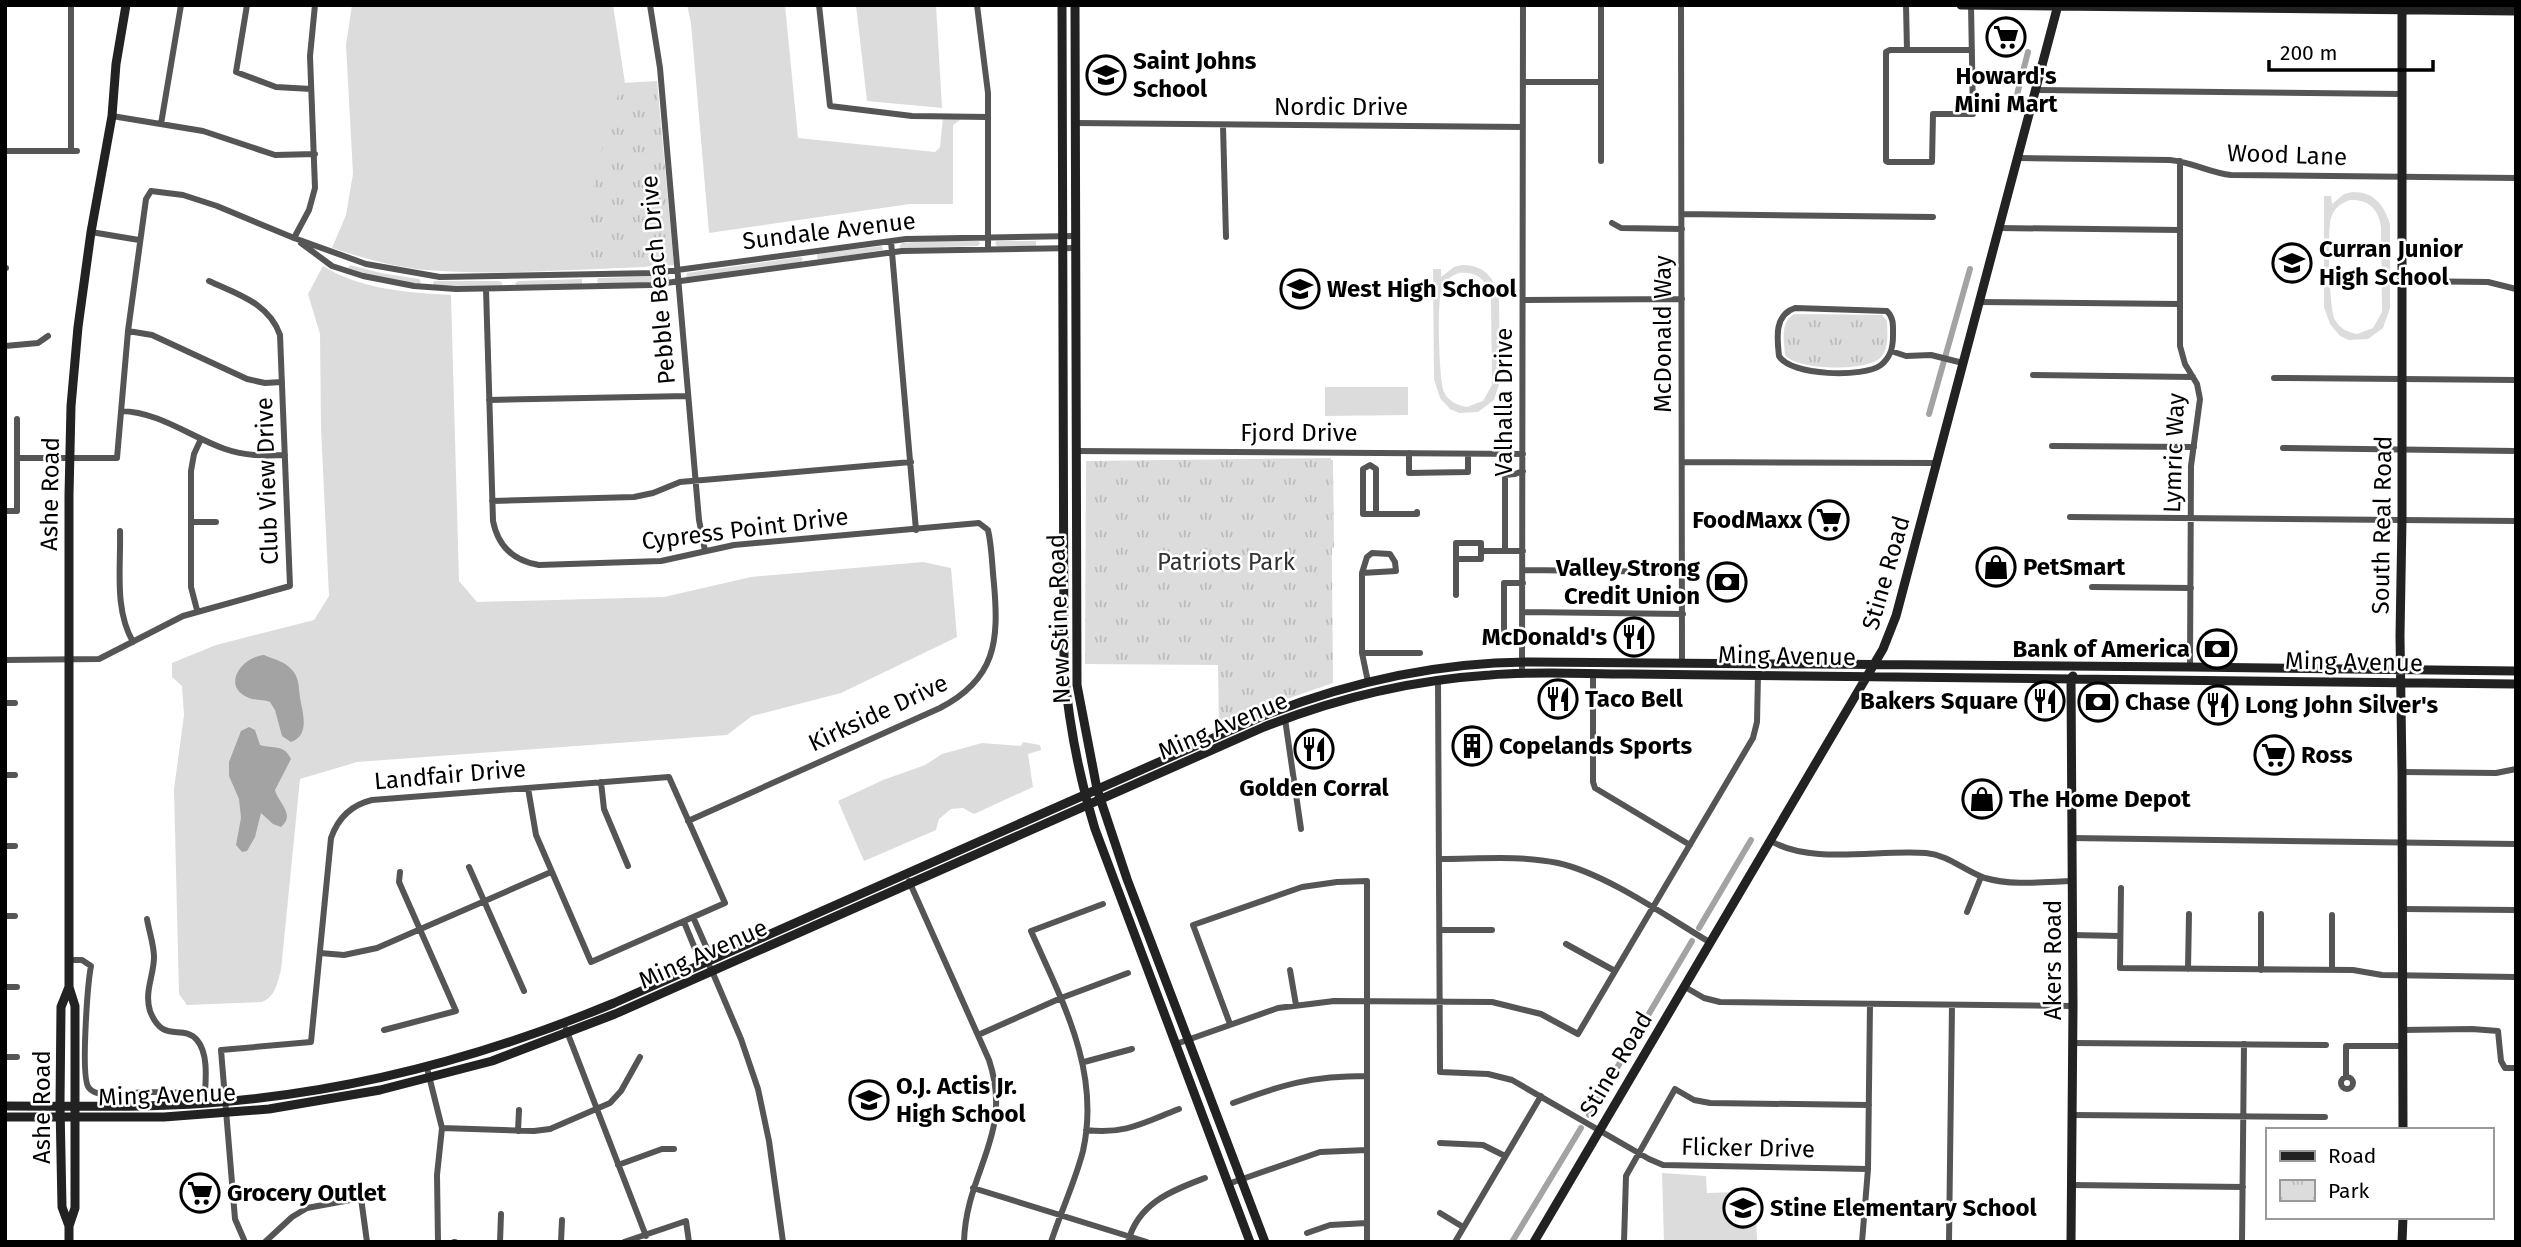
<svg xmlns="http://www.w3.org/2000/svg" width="2521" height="1247" font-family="'Fira Sans',sans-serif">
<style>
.green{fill:#dcdcdc;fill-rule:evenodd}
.forest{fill:url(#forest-crowns)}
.park{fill:url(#park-tufts)}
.water{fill:#a3a3a3}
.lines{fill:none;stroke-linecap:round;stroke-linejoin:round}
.canal{stroke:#a3a3a3;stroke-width:6}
.street{stroke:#555;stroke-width:6}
.secondary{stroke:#222;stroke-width:9}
.labels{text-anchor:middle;stroke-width:5;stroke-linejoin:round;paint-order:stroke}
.poi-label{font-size:24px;font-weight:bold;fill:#000;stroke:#fff;text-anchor:start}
.street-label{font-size:24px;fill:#000;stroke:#fff}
.park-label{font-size:24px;fill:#333;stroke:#fff}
</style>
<defs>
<pattern id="forest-crowns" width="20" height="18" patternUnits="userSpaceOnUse" patternTransform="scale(1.75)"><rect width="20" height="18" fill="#dcdcdc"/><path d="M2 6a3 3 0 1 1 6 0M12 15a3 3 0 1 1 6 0" fill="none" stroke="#bbb"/></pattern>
<pattern id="park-tufts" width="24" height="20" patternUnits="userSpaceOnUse" patternTransform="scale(1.75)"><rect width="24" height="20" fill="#dcdcdc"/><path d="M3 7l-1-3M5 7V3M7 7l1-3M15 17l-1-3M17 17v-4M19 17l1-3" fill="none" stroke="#bbb"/></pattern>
</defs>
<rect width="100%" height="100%" fill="#fff"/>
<!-- green -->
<path class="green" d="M352,5H613L625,83L653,82L647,267C575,269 497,276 426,270C394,267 363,258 332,248L346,215L353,174L346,45Z
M687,5H785L798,138L935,152L940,147L943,117H964L953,125V204H910L709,233L691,23Z
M856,5H936L942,108L867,101Z
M2353,192C2374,192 2384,205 2390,224V308L2383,328L2368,339L2349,340L2340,336L2330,324L2324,307V196H2331L2332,204L2344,194ZM2350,200C2368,199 2379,209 2381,227L2382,312L2373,328L2357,334C2348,332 2340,329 2335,320C2329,310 2327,230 2331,218C2334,208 2341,203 2350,200Z
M926,241H978L980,243L978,246L901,248L899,246L902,243Z
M997,241H1036V246H997L995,243Z
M882,246L883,250L819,260L817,258V254Z
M801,257L803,259L801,262L686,278L687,273Z
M350,265L381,273L419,279L421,282L419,284L378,278L348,269Z
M1462,265C1484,265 1494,277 1499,297L1500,381L1494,400L1478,412L1459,413L1450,409L1440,398L1434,379L1433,269H1441V277L1454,267ZM1459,273C1478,271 1489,282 1491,300L1492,385L1483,401L1467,407C1457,405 1449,402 1444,392C1439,382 1437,305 1441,292C1443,282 1450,276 1459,273Z
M323,266C359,289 409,293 451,295L459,581L477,602L664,597L751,577L923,562L951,568L957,637L841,693L752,716L727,735L357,762L300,779L281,970C277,983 276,996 262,1002L187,1005L179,994L174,789L184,715L182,686L172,677V663L216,645L314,620L329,596L321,428L320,334L308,294Z
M667,276L670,278L668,281L599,284L597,281L598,278Z
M582,279V284L517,286L515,283L518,281Z
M434,281H500L502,283V285L434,286L433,283Z
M1325,387H1408V415L1325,416Z
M1023,742L1040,745L1041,750L1028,754L1033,787L974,814L963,808L951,809L939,819L936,830L864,861L838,801L883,780L925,765L942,754L982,743L1021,746Z
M1662,1173L1706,1176L1707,1193L1740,1192V1209L1756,1210L1757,1242H1664Z"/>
<!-- forest -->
<path class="forest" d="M1329,460H1333L1334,548H1330Z"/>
<!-- park -->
<path class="park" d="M657,81L674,265L593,269L589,249H585L582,211L588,210L611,109L625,83Z
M1794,314L1882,315L1887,321C1887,333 1890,348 1880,358C1866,372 1796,370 1785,355C1784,340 1780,322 1794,314Z
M1331,458L1333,683L1284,700L1219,727L1218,665L1085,664L1086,461Z"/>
<!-- water -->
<path class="water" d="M264,655C275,660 285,661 293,671C299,678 299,689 300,698C303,714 310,735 291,742L282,736L275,710L270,702C263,699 254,701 247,697C222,686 241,657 264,655Z
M249,727L255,730L260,745C274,749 284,744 291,759L275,790C278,803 296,814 281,827L273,824L261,813L255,837L247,851L242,852L236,845L241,818L239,799L229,776V762L241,731Z"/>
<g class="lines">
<!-- canal -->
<path class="canal" d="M2013,110L2028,52
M1929,414L1970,269
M1699,928L1751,840
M1589,1115L1692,941
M1512,1242L1581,1128"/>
<!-- street -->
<path class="street" d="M71,5V151
M247,5L236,72L276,87L311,89
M650,5L660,68L699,520L705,551
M819,5L830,106L912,116L988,117
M977,5L988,93V249
M1681,5L1682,663
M1906,5L1907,50
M1971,5L1973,114H1933L1932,162H1888L1886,161V52L1890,50H1972
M1523,82H1601
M2036,90L2402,94
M112,116L203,131L275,155L315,154
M1075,123L1523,127
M161,124L181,5
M1223,126L1226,237
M5,151H77
M2018,158L2170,160C2192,162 2210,173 2231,175L2516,178
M1601,161V5
M2180,161V346L2185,364L2197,384L2200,399L2191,466L2190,667
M1682,214L1933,217
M1612,223L1621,228L1682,229
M1999,228L2180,230
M91,232L139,240
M294,238L309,210L315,188L310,56L315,5
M891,241L916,530
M301,243L332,266L363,276L414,286L456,289L651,285L902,251L1075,248
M5,268H6
M2402,281L2488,282L2516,289
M486,289L493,521C498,546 514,561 539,565L661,561L734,545L979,523L988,530C992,547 992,566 994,584C999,641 996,679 940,708L688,821
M1523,300L1682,299
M1979,302L2180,304
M1795,308L1887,311C1894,318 1893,326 1893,336C1893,347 1891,357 1881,365C1864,378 1790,376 1779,356C1777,338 1774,315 1795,308Z
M128,331L152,335L247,379L265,383L282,382
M5,346L38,343L48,336
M1891,351L1906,356L1931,355L1963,363
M2033,375L2193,377
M2274,378L2516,380
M489,400L688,396
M121,411C159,412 189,436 225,449C245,456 264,456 285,455
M2052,446L2194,447
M2283,448L2516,451
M1075,451L1523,454
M1409,453V473L1468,472V454
M17,458H117L128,331L146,199L151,191L183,195L217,206L294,238L366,264L440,277L655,273L906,239L1075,236
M1682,462L1937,463
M492,501L634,497L653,493L680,482L911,462
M5,511H17V419
M1376,514V469L1370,465L1363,469V514H1417V512
M2070,517L2516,521
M191,522H216
M120,531C121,568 114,609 133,642
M1481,551H1523
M1505,551V475L1515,474L1523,471
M1372,553L1390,554L1395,562L1396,571L1362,573L1367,557Z
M1456,559H1481V543H1456V595
M1523,570L1683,572
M1362,573V653L1368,682
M2092,587L2191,588
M197,610L191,587V471L194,454L201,439
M1524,612L1683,614
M1504,642V583H1523
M1362,653H1420
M5,660L99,659L183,616L290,586L280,335C269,303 237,294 209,281
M1522,674L1523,5
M1593,674V782L1595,788L1690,845
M1438,680L1440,1072L1488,1074L1512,1080L1649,1159L1663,1165L1868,1169
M5,703H15
M1285,719L1301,829
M2402,772L2496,773L2516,769
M5,775H15
M601,782L604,809L628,866
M2071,838L2516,844
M1771,841C1811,865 1880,849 1926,853C1949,855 1964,871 1985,878C2012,886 2044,882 2072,881
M5,846H15
M1440,859C1479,859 1520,855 1558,863C1607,874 1667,917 1711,943
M469,867L524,991
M909,881L989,1060C1014,1135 966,1170 964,1242
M2121,888L2120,968L2353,970L2382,975L2516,977
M2402,909L2516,910
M1967,912L1981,877
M5,916H15
M693,917L708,951L707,961
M684,922L698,956L707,961L712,971L741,1039L758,1089L769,1141L783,1242
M1440,930H1492
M2072,935L2120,936
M1566,944L1615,971
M320,953L344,955L377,948L551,872
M69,960H82L91,966C88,982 80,1078 89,1088C93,1093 103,1095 109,1095C123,1095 137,1091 152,1092C170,1092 187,1093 205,1093C206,1077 208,1053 197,1040C182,1023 163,1045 150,1011C144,992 154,975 154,957C154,945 149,931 147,919
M2188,969L2189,914
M1290,970L1296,1005
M2261,970V914
M2332,970V915
M5,987H17
M1685,987L1704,998L1720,1002L2073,1006
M1230,1024L1193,925L1302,887L1337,882L1367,881V1242
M566,1029L646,1236
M384,1030L456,1011L399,882L400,872
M2402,1030L2472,1029L2498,1031L2501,1061L2505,1068H2516
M978,1035L1061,998L1128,973
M2073,1043L2326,1045
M1176,1044L1278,1008L1334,1001L1492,1002L1541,1014L1578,1034L1753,738L1757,722L1758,675
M5,1057H17
M1084,1062L1132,1049
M427,1068L442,1128L437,1175L438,1242
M2341 1083a6 6 0 1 1 12 0a6 6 0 1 1-12 0Z
M2346,1077V1046H2402
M1233,1103C1284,1084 1312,1076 1367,1076
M2072,1115L2325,1117
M442,1128L534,1131L550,1129L610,1103L621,1091L640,1057
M1086,1130C1125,1135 1145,1122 1179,1109
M518,1131L519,1110
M1440,1143L1483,1145L1505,1156
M618,1165L662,1149H674
M1228,1184L1320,1152L1367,1150
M2071,1185L2243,1187
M973,1188L1147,1242
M1440,1213L1463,1227
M1307,1233L1330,1225L1367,1223
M245,1242L235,1219L221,1050L311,1042L331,838C338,818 351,805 372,800L669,777L725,903L591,962L536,835L528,788
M265,1242L292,1217L307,1208L361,1198L367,1242
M454,1242H455
M500,1242L501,1214
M561,1242L562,1220
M624,1242L686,1221L689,1242
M1051,1242C1061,1211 1075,1182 1083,1151C1101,1071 1062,1001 1031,931L1103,904
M1128,1242C1138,1203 1171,1191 1205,1178
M1455,1242L1541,1096
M1624,1242L1626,1176L1675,1089L1694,1100L1710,1103L1869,1105
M1862,1242L1868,1169L1870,1004
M1949,1242L1952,1005
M2242,1242L2244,1044"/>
<!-- secondary -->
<path class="secondary" d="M1062,5L1064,669C1069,724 1079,777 1095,829L1250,1242
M1075,5L1077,685L1097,789L1127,879L1265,1242
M1961,5L2516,11
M2402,5V520L2400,636L2402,772L2403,1130
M69,987L61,1007L60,1105L62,1207L69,1226L75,1208V1006L69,987V495L71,406L78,327L91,232L112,116L116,64L126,5
M5,1106C73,1106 140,1108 208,1103C349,1093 484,1057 614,1003L1263,716C1349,682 1439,662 1531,662L2190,667L2516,671
M5,1117H164L269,1109L380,1090L492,1061L615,1014L1264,727C1337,698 1412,680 1490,675C1536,671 1583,674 1630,674L2516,684
M69,1242V1226
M1534,1242L1883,649L1896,616L2058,5
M2071,1242L2073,1006L2071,678L2073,676
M2402,1242L2403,1217"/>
</g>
<!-- icons -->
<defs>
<g id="supermarket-ring" transform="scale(2.0125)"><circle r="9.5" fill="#fff" stroke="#000" stroke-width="1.5"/><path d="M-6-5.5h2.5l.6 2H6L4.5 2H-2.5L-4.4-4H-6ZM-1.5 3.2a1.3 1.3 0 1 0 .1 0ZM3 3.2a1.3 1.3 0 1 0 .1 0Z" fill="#000"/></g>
<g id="school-ring" transform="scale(2.0125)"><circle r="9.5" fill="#fff" stroke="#000" stroke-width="1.5"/><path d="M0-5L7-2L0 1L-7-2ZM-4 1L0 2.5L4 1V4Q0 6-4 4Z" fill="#000"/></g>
<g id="shop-ring" transform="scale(2.0125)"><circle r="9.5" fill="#fff" stroke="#000" stroke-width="1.5"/><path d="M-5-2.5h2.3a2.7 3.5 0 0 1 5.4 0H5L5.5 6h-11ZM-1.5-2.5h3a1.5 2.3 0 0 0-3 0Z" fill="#000"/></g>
<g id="bank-ring" transform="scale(2.0125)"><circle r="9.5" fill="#fff" stroke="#000" stroke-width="1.5"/><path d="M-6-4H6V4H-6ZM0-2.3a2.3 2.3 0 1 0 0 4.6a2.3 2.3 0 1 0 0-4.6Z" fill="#000"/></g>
<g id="restaurant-ring" transform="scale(2.0125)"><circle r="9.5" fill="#fff" stroke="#000" stroke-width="1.5"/><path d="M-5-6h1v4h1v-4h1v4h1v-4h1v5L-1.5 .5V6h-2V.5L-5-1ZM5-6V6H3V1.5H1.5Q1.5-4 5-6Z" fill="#000"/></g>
<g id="building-ring" transform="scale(2.0125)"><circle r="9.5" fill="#fff" stroke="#000" stroke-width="1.5"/><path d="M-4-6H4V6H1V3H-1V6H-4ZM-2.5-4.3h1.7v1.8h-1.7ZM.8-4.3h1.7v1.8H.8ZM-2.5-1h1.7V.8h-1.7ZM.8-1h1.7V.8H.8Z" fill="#000"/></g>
</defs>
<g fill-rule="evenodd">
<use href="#supermarket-ring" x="2006" y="37"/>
<use href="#school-ring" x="1106" y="75"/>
<use href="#school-ring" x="2292" y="263"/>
<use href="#school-ring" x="1300" y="289"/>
<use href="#supermarket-ring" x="1829" y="520"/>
<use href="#shop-ring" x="1996" y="567"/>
<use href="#bank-ring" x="1727" y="582"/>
<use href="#restaurant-ring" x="1634" y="637"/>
<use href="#bank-ring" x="2217" y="649"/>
<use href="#restaurant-ring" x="1558" y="699"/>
<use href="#restaurant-ring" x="2045" y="701"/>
<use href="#bank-ring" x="2098" y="702"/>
<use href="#restaurant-ring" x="2218" y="705"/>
<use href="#building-ring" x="1472" y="746"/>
<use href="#restaurant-ring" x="1314" y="749"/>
<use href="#supermarket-ring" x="2274" y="755"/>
<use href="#shop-ring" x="1982" y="799"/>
<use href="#school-ring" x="869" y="1100"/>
<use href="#supermarket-ring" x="200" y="1193"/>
<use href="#school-ring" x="1743" y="1208"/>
</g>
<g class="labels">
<!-- poi labels -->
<g class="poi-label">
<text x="1133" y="69">Saint Johns<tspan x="1133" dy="28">School</tspan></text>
<text x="2006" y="84" text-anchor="middle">Howard's<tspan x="2006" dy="28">Mini Mart</tspan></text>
<text x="2319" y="257">Curran Junior<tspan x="2319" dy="28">High School</tspan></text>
<text x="1327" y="297">West High School</text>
<text x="1802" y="528" text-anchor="end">FoodMaxx</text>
<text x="2023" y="575">PetSmart</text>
<text x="1700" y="576" text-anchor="end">Valley Strong<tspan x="1700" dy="28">Credit Union</tspan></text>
<text x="1607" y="645" text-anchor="end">McDonald's</text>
<text x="2190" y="657" text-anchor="end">Bank of America</text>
<text x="1585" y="707">Taco Bell</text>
<text x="2018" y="709" text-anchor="end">Bakers Square</text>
<text x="2125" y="710">Chase</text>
<text x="2245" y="713">Long John Silver's</text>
<text x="1499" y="754">Copelands Sports</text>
<text x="2301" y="763">Ross</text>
<text x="1314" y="796" text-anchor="middle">Golden Corral</text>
<text x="2009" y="807">The Home Depot</text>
<text x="896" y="1094">O.J. Actis Jr.<tspan x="896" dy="28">High School</tspan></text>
<text x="227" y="1201">Grocery Outlet</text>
<text x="1770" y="1216">Stine Elementary School</text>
</g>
<!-- street labels -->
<g class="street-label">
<text x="1341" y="115">Nordic Drive</text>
<text transform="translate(2287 155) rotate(2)" y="8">Wood Lane</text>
<text transform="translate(829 231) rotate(-7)" y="8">Sundale Avenue</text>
<text transform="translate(658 280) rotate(-95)" y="8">Pebble Beach Drive</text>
<text transform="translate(1663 334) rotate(-90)" y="8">McDonald Way</text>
<text transform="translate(1504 402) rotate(-90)" y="8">Valhalla Drive</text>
<text x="1299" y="441">Fjord Drive</text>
<text transform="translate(2174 453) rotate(-88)" y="8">Lymric Way</text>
<text transform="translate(267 481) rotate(-92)" y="8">Club View Drive</text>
<text transform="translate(50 494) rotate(-89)" y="8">Ashe Road</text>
<text transform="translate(2382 525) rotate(-89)" y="8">South Real Road</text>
<text transform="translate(745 529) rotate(-7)" y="8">Cypress Point Drive</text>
<text transform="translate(1886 573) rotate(-74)" y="8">Stine Road</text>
<text transform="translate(1059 619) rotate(-92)" y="8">New Stine Road</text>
<text transform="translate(1787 656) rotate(1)" y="8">Ming Avenue</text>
<text transform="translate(2354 662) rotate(1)" y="8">Ming Avenue</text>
<text transform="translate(878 713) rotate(-25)" y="8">Kirkside Drive</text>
<text transform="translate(1223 726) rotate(-23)" y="8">Ming Avenue</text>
<text transform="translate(450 775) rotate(-5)" y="8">Landfair Drive</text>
<text transform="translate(703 954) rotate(-24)" y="8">Ming Avenue</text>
<text transform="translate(2053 960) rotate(-90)" y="8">Akers Road</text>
<text transform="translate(1616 1064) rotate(-59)" y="8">Stine Road</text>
<text transform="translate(167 1095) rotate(-2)" y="8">Ming Avenue</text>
<text transform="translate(42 1107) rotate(-90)" y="8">Ashe Road</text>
<text transform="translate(1748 1148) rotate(1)" y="8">Flicker Drive</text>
</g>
<!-- park labels -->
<g class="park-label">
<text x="1226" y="570">Patriots Park</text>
</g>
</g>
<!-- border -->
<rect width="2521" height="1247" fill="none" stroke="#000000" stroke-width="14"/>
<!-- legend -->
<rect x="2266" y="1128" width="228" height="91" fill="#ffffff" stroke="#999999" stroke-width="2"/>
<rect x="2280" y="1151" width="35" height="10" fill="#222222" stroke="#999999" stroke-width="2"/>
<text x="2328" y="1163" font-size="21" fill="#000000">Road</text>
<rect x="2280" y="1180" width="35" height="21" fill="url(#park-tufts)" stroke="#999999" stroke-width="2"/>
<text x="2328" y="1198" font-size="21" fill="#000000">Park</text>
<!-- scale -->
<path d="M2269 60v10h164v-10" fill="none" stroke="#000000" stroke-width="3.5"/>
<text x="2280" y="60" font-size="21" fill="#000000" stroke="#ffffff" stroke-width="5" paint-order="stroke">200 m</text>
</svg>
